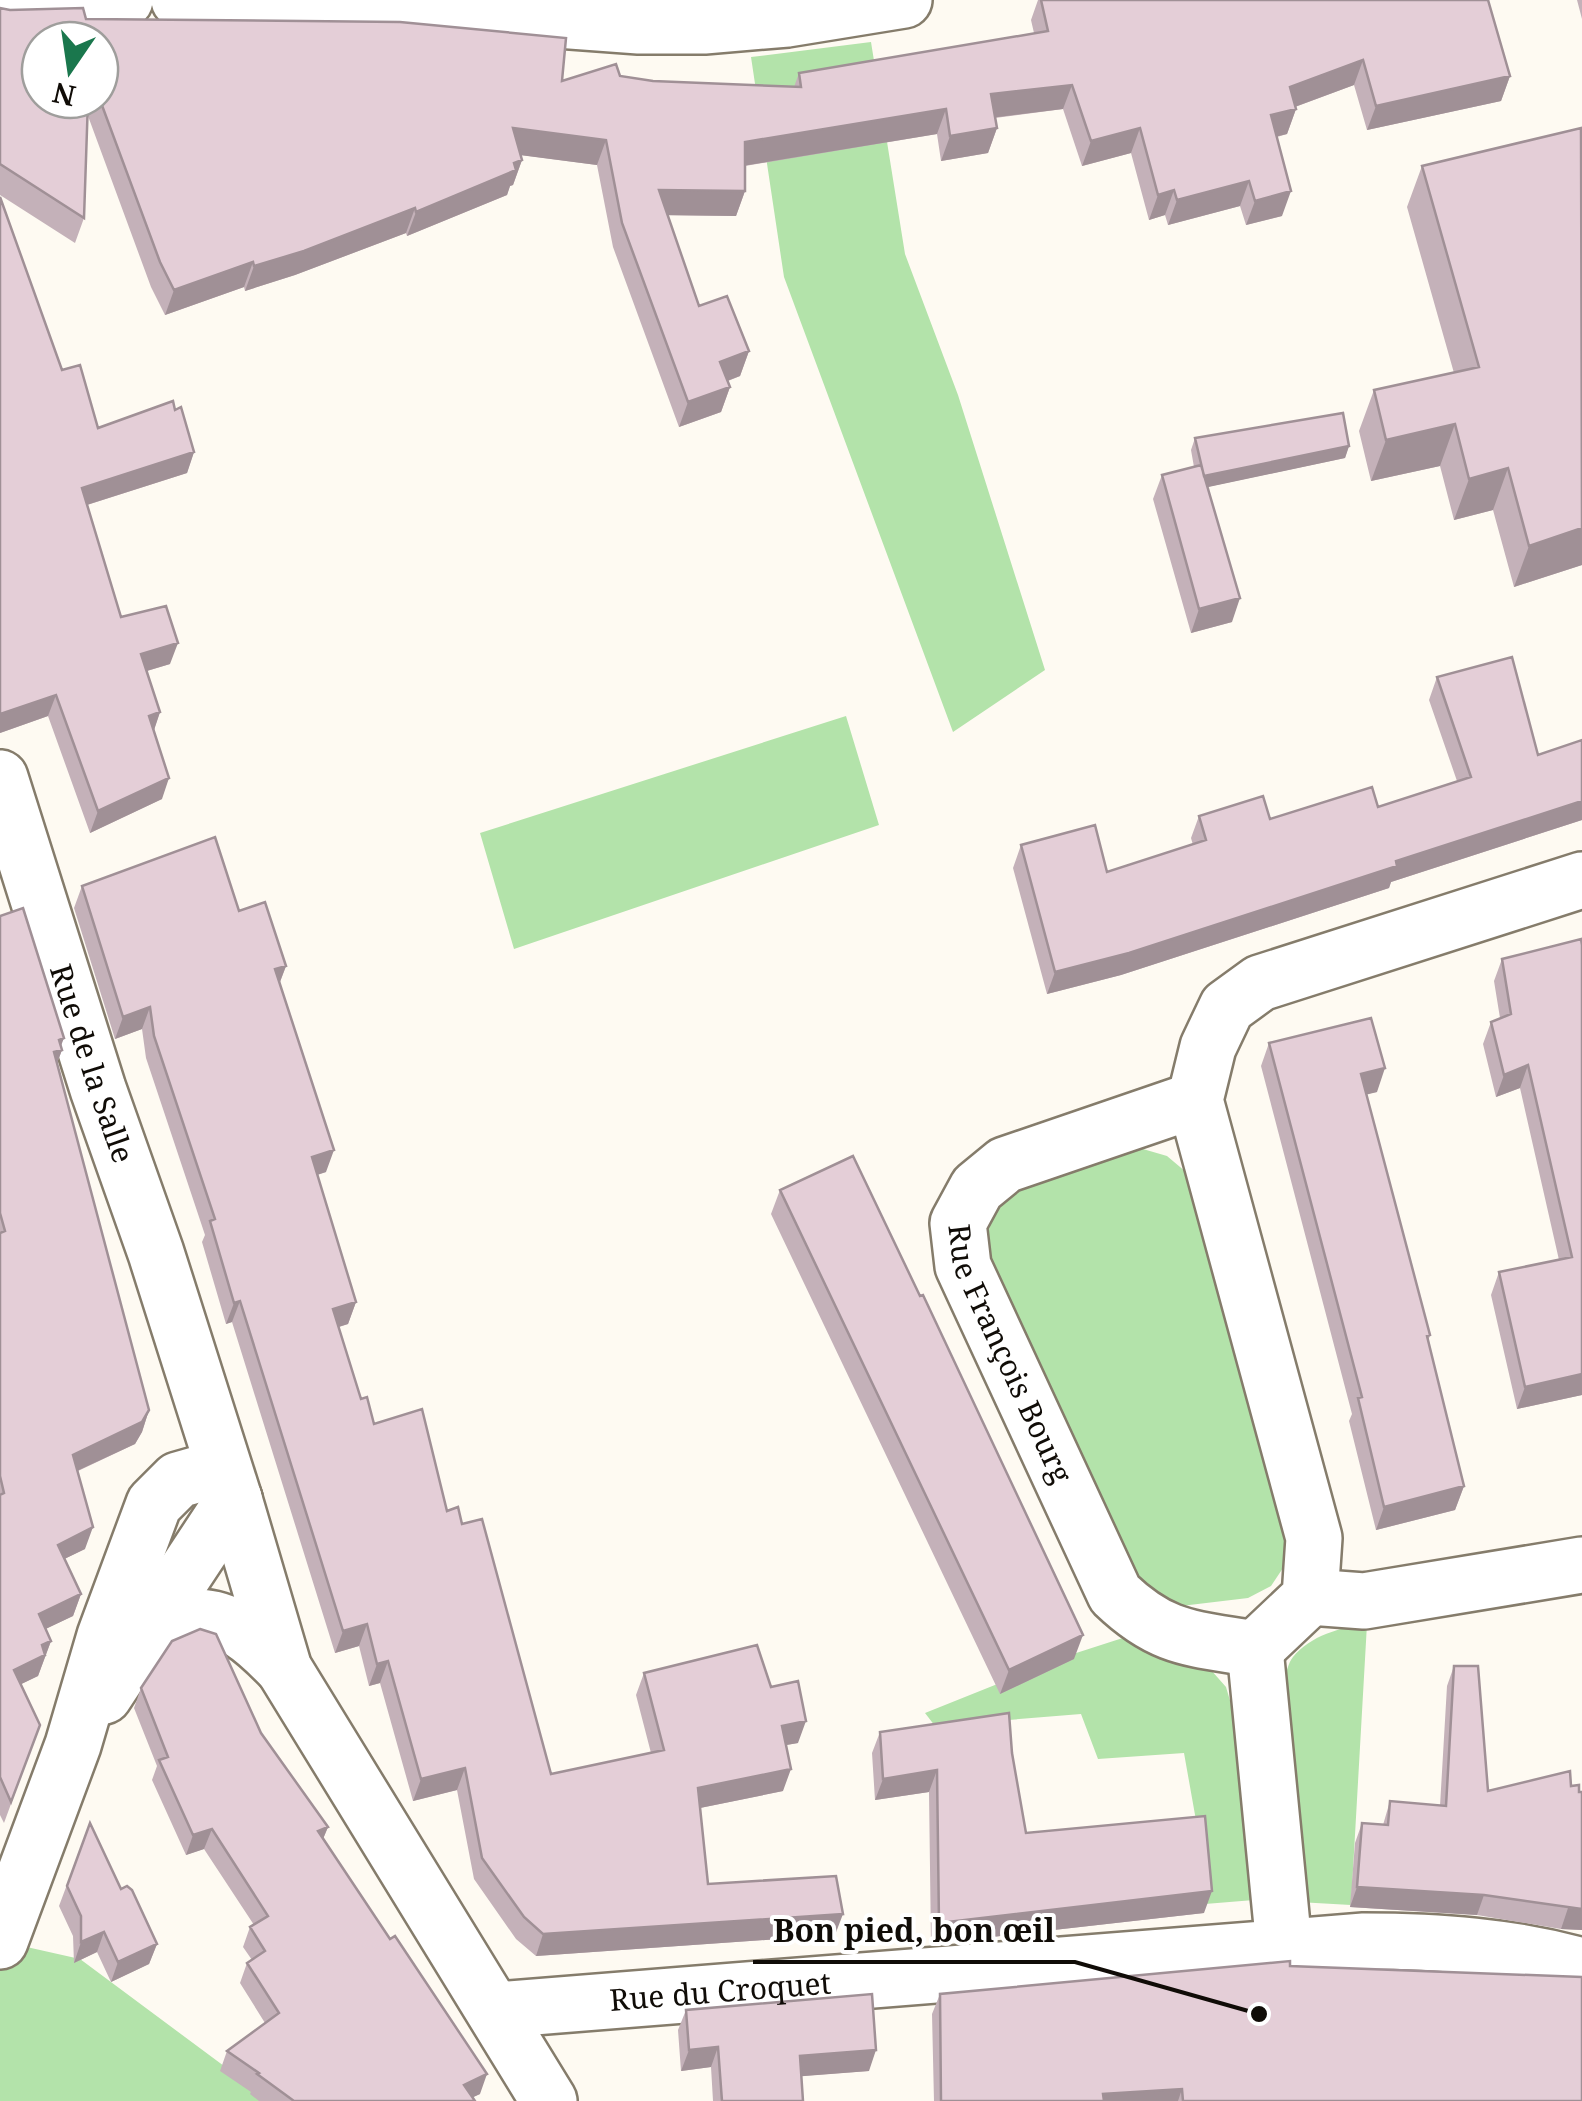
<svg xmlns="http://www.w3.org/2000/svg" width="1582" height="2101" font-family="'Noto Serif',serif">
<style>
.green{fill:#b3e3aa}
.lines{fill:none;stroke-linecap:round;stroke-linejoin:round}
.minor-casing{stroke:#857c6b;stroke-width:60}
.tertiary-casing{stroke:#857c6b;stroke-width:60}
.minor{stroke:#fff;stroke-width:55}
.tertiary{stroke:#fff;stroke-width:55}
.wall{fill:#c4b1b9;fill-rule:evenodd}
.shaded-wall{fill:#a09096}
.building{fill:#e4ced7;stroke:#a09096;stroke-width:2.5}
.labels{text-anchor:middle;stroke-width:8;stroke-linejoin:round;paint-order:stroke}
.street-label{font-size:30px;fill:#100c07;stroke:#fff}
.leader{fill:none;stroke:#100c07;stroke-width:4}
.callout-dot{fill:#100c07;stroke:#fff;stroke-width:4}
.callout-label{font-size:32px;text-anchor:middle;font-weight:bold;fill:#100c07;stroke:#fff;stroke-width:8;stroke-linejoin:round;paint-order:stroke}
</style>
<rect width="100%" height="100%" fill="#fefaf2"/>
<!-- green -->
<path class="green" d="M871,42L905,254L958,395L1045,670L953,732L784,277L751,57Z
M846,716L879,825L514,949L480,833Z
M1136,1147L1167,1156L1199,1183L1291,1514L1287,1562L1271,1586L1248,1598L1181,1606L1136,1583L990,1267C987,1236 986,1216 1006,1191Z
M1367,1624L1351,1905L1298,1902L1284,1681C1286,1674 1288,1663 1293,1657C1310,1636 1341,1627 1367,1624Z
M1132,1635L1211,1670L1226,1687L1236,1721L1254,1900L1205,1904L1197,1826L1184,1753L1098,1759L1081,1714L935,1726L925,1713L1070,1655Z
M0,1941L80,1959L271,2101H0Z"/>
<g class="lines">
<!-- minor casing -->
<g class="minor-casing">
<g id="minor">
<path id="s1" d="M0,778L98,1089L156,1253L234,1499L284,1669L549,2101"/>
<path id="s2" d="M1195,1100L1005,1165L977,1188L958,1223L963,1266L1115,1594C1163,1640 1192,1638 1255,1649"/>
<path d="M1310,1597L1364,1601L1582,1565"/>
<path d="M149,1630C161,1626 175,1620 188,1618C228,1612 259,1643 284,1669"/>
<path d="M1255,1649L1310,1597L1314,1538L1195,1100L1208,1047L1227,1007L1260,983L1582,880"/>
<path d="M1255,1649L1284,1946"/>
<path d="M104,1696L234,1499"/>
<path d="M0,1941L73,1745L105,1636L154,1504L178,1480L199,1474L219,1480L234,1499"/>
<path id="s3" d="M496,2010L1364,1941C1439,1941 1510,1946 1582,1966"/>
</g>
</g>
<!-- tertiary casing -->
<g class="tertiary-casing">
<path id="tertiary" d="M179,0L301,1L639,26H704L787,19L904,0
M0,4L125,0"/>
</g>
<!-- minor -->
<use href="#minor" class="minor"/>
<!-- tertiary -->
<use href="#tertiary" class="tertiary"/>
</g>
<!-- wall -->
<path class="wall" d="M1038,0H1488L1510,76L1501,101L1367,130L1354,85L1295,107L1296,109L1287,134L1277,137L1282,216L1246,225L1240,206L1168,225L1165,215L1149,220L1131,153L1082,166L1063,109L995,118L997,128L988,153L941,161L937,134L745,166V191L736,216L668,215L699,306L749,351L740,376L728,381L730,387L721,412L679,427L613,247L597,165L521,155L522,160L513,185L510,186L507,195L407,236L406,233L295,275L245,291L244,287L165,315L151,287L88,116L84,218L75,243L0,195V8L562,81L620,76L653,81L794,87L799,73L1034,33L1031,20ZM100,40V100H40Z
M1577,0H1582V19Z
M1422,166L1582,565L1514,587L1493,510L1454,520L1440,466L1371,481L1359,431L1374,390L1454,373L1407,207Z
M0,197L62,370L98,428L175,410L194,452L187,473L87,505L121,617L170,664L147,671L160,712L154,730L162,799L90,833L48,716L0,733Z
M1195,438L1349,446L1345,458L1207,487L1232,622L1191,633L1153,499L1162,475L1194,467L1191,450Z
M1437,677L1538,755L1582,740V820L1391,882L1389,888L1121,975L1047,994L1013,868L1021,845L1107,872L1193,845L1191,838L1199,816L1270,819L1378,807L1457,781L1429,700Z
M82,886L239,911L286,966L280,982L326,1172L317,1175L356,1302L348,1324L339,1327L361,1399L374,1424L447,1511L462,1524L551,1774L651,1753L636,1695L644,1673L771,1687L798,1743L786,1745L783,1791L700,1808L708,1884L835,1935L536,1956L516,1939L474,1879L457,1790L413,1801L380,1683L369,1686L359,1646L335,1653L232,1322L226,1324L202,1242L205,1235L146,1058L142,1029L115,1039L74,908Z
M0,916L62,1050L57,1063L149,1410L142,1432L135,1444L78,1471L85,1549L64,1559L81,1594L73,1616L45,1629L51,1641L38,1676L21,1684L40,1725L4,1823L0,1815Z
M1582,945V1395L1517,1409L1491,1295L1499,1272L1559,1260L1520,1088L1496,1097L1483,1044L1491,1022L1500,1018L1494,981L1502,959Z
M1269,1043L1377,1092L1366,1094L1430,1335L1428,1342L1464,1486L1455,1510L1376,1530L1349,1421L1352,1414L1261,1066Z
M780,1190L1074,1659L1000,1694L771,1214Z
M1454,1666L1488,1791L1571,1786L1579,1792H1582V1930L1561,1929L1477,1915L1350,1907L1355,1843L1362,1823L1383,1825L1390,1801L1440,1806L1447,1686Z
M141,1688L261,1733L328,1827L323,1839L480,2094L473,2097L475,2101H259L250,2094L251,2092L220,2071L227,2051L265,2023L240,1983L247,1963L252,1960L243,1947L250,1927L254,1925L204,1849L186,1855L152,1780L157,1766L134,1708Z
M880,1732L1012,1753L1026,1833L1204,1913L931,1944L929,1792L875,1800L872,1753Z
M90,1823L121,1889L157,1944L149,1964L111,1982L97,1952L74,1963L73,1936L59,1906Z
M1290,1966L1582,2101H934L932,2014L940,1994Z
M686,2010L869,2071L801,2076L803,2101H713L711,2067L681,2071L678,2030Z"/>
<!-- shaded-wall -->
<path class="shaded-wall" d="M1363,60L1354,85L1281,112L1290,87Z
M1510,76L1501,101L1367,130L1376,106Z
M1072,85L1063,109L982,119L991,94Z
M946,109L937,134L736,167L745,142Z
M1296,109L1287,134L1262,140L1271,115Z
M513,128L606,140L597,165L504,153Z
M997,128L988,153L941,161L950,136Z
M1140,128L1131,153L1082,166L1091,141Z
M522,160L513,185L510,186L507,195L407,236L416,212L514,163Z
M1249,181L1240,206L1168,225L1177,200Z
M659,190L745,191L736,216L650,215Z
M1174,190L1165,215L1149,220L1158,195Z
M1291,191L1282,216L1246,225L1255,201Z
M415,208L406,233L295,275L245,291L254,266Z
M253,262L244,287L165,315L174,290Z
M749,351L740,376L711,387L720,362Z
M730,387L721,412L679,427L688,402Z
M1455,424L1440,466L1371,481L1386,440Z
M1349,446L1345,458L1199,489L1203,477Z
M194,452L187,473L74,509L82,488Z
M1508,468L1493,510L1454,520L1469,479Z
M1582,528V565L1514,587L1529,546Z
M1240,598L1232,622L1191,633L1199,609Z
M178,643L170,664L133,675L141,654Z
M56,695L48,716L0,733V714Z
M160,712L153,733L149,716Z
M169,778L162,799L90,833L98,811Z
M1582,801V820L1391,882L1389,888L1121,975L1047,994L1055,972Z
M286,966L278,987L275,969Z
M150,1007L142,1029L115,1039L123,1017Z
M64,1038L59,1051L62,1050L54,1071L46,1073L59,1040Z
M1528,1065L1520,1088L1496,1097L1504,1075Z
M1385,1068L1377,1092L1353,1098L1361,1074Z
M334,1150L326,1172L304,1179L312,1157Z
M240,1301L232,1322L226,1324L234,1303Z
M356,1302L348,1324L325,1331L333,1309Z
M1582,1374V1395L1517,1409L1525,1387Z
M149,1410L142,1432L135,1444L66,1476L73,1455Z
M1464,1486L1455,1510L1376,1530L1384,1507Z
M93,1527L85,1549L50,1566L58,1545Z
M81,1594L73,1616L31,1636L39,1614Z
M367,1624L359,1646L335,1653L343,1631Z
M1083,1635L1074,1659L1000,1694L1009,1670Z
M51,1641L38,1676L7,1691L14,1670L42,1645Z
M388,1661L380,1683L369,1686L377,1664Z
M806,1721L798,1743L775,1747L782,1726Z
M465,1768L457,1790L413,1801L421,1779Z
M791,1769L783,1791L690,1810L698,1788Z
M937,1770L929,1792L875,1800L883,1779Z
M328,1827L320,1846L318,1831Z
M212,1829L204,1849L186,1855L193,1835Z
M1357,1887L1484,1895L1477,1915L1350,1907Z
M1212,1891L1204,1913L931,1944L939,1923Z
M1568,1908L1582,1909V1930L1561,1929Z
M843,1914L835,1935L536,1956L543,1934Z
M104,1932L97,1952L74,1963L81,1942Z
M157,1944L149,1964L111,1982L118,1962Z
M718,2047L711,2067L681,2071L689,2050Z
M876,2050L869,2071L792,2077L800,2056Z
M487,2074L480,2094L465,2101L464,2085Z
M1182,2089L1178,2101H1101L1103,2094Z"/>
<!-- building -->
<path class="building" d="M1041,0H1488L1510,76L1376,106L1363,60L1290,87L1296,109L1271,115L1291,191L1255,201L1249,181L1177,200L1174,190L1158,195L1140,128L1091,141L1072,85L991,94L997,128L950,136L946,109L745,142V191L659,190L699,306L727,296L749,351L720,362L730,387L688,402L622,223L606,140L513,128L522,160L514,163L516,170L416,212L415,208L304,251L254,266L253,262L174,290L160,262L100,100V40H40V100H88L84,218L0,164V8L10,10L83,8L86,19L400,22L566,38L562,81L616,64L620,76L653,81L801,87L799,73L1048,31Z
M1581,128L1582,528L1529,546L1508,468L1469,479L1455,424L1386,440L1374,390L1479,367L1422,166Z
M0,197L62,370L80,365L98,428L173,401L175,410L181,407L194,452L82,488L121,617L166,606L178,643L141,654L160,712L149,716L169,778L98,811L56,695L0,714Z
M1343,413L1349,446L1204,476L1195,438Z
M1201,465L1240,598L1199,609L1162,475Z
M1512,657L1538,755L1582,740V801L1396,861L1397,866L1129,953L1055,972L1021,845L1095,825L1107,872L1206,840L1199,816L1263,796L1270,819L1372,787L1378,807L1471,777L1437,677Z
M215,837L239,911L265,902L286,966L275,969L334,1150L312,1157L356,1302L333,1309L361,1399L367,1397L374,1424L422,1409L447,1511L458,1507L462,1524L482,1519L551,1774L664,1750L644,1673L757,1645L771,1687L798,1681L806,1721L782,1726L791,1769L698,1788L708,1884L836,1876L843,1914L543,1934L524,1917L482,1858L465,1768L421,1779L388,1661L377,1664L367,1624L343,1631L240,1301L234,1303L210,1221L215,1219L154,1036L150,1007L123,1017L82,886Z
M23,908L64,1038L59,1040L62,1050L54,1052L149,1410L142,1422L73,1455L93,1527L58,1545L81,1594L39,1614L51,1641L42,1645L45,1655L14,1670L40,1725L11,1802L0,1777V1495L4,1493L0,1476V1233L5,1231L0,1213V916Z
M1581,939L1582,945V1374L1525,1387L1499,1272L1572,1257L1528,1065L1504,1075L1491,1022L1511,1014L1502,959Z
M1371,1018L1385,1068L1361,1074L1430,1335L1427,1336L1464,1486L1384,1507L1358,1398L1362,1397L1269,1043Z
M853,1156L920,1296L923,1295L1083,1635L1009,1670L780,1190Z
M200,1629L216,1634L261,1733L328,1827L318,1831L390,1939L395,1936L487,2074L464,2085L475,2101H294L257,2074L259,2073L227,2051L279,2013L247,1963L265,1951L250,1927L268,1916L212,1829L193,1835L159,1760L168,1757L141,1688L172,1641Z
M1454,1666H1478L1488,1791L1570,1771L1571,1786L1579,1785V1792H1582V1909L1484,1895L1357,1887L1362,1823L1388,1825L1390,1801L1446,1806Z
M1009,1713L1012,1753L1026,1833L1205,1816L1212,1891L939,1923L937,1770L883,1779L880,1732Z
M90,1823L121,1889L127,1886L132,1890L157,1944L118,1962L104,1932L81,1942V1916L67,1886Z
M1290,1961V1966L1582,1977V2101H1183L1182,2089L1103,2094L1104,2101H941L940,1994Z
M872,1994L876,2050L800,2056L803,2101H722L718,2047L689,2050L686,2010Z"/>
<g class="labels">
<!-- street labels -->
<g class="street-label">
<text dy="10" stroke="none"><textPath href="#s1" startOffset="300">Rue de la Salle</textPath></text>
<text dy="10" stroke="none"><textPath href="#s2" startOffset="418">Rue François Bourg</textPath></text>
<text dy="10" stroke="none"><textPath href="#s3" startOffset="225">Rue du Croquet</textPath></text>
</g>
</g>
<!-- callouts -->
<path class="leader" d="M1259 2014L1075 1962H753"/>
<circle class="callout-dot" cx="1259" cy="2014" r="10"/>
<g class="callout-label">
<text x="914" y="1942">Bon pied, bon œil</text>
</g>
<!-- north arrow -->
<g transform="translate(70 70) rotate(193)"><circle r="48" fill="#ffffff" stroke="#9f9e9c" stroke-width="2.5"/>
<path d="M0-8L18 38L0 25L-18 38Z" fill="#1a774d"/>
<text y="-15" font-size="28" font-weight="bold" text-anchor="middle" fill="#100c07">N</text>
</g>
</svg>
